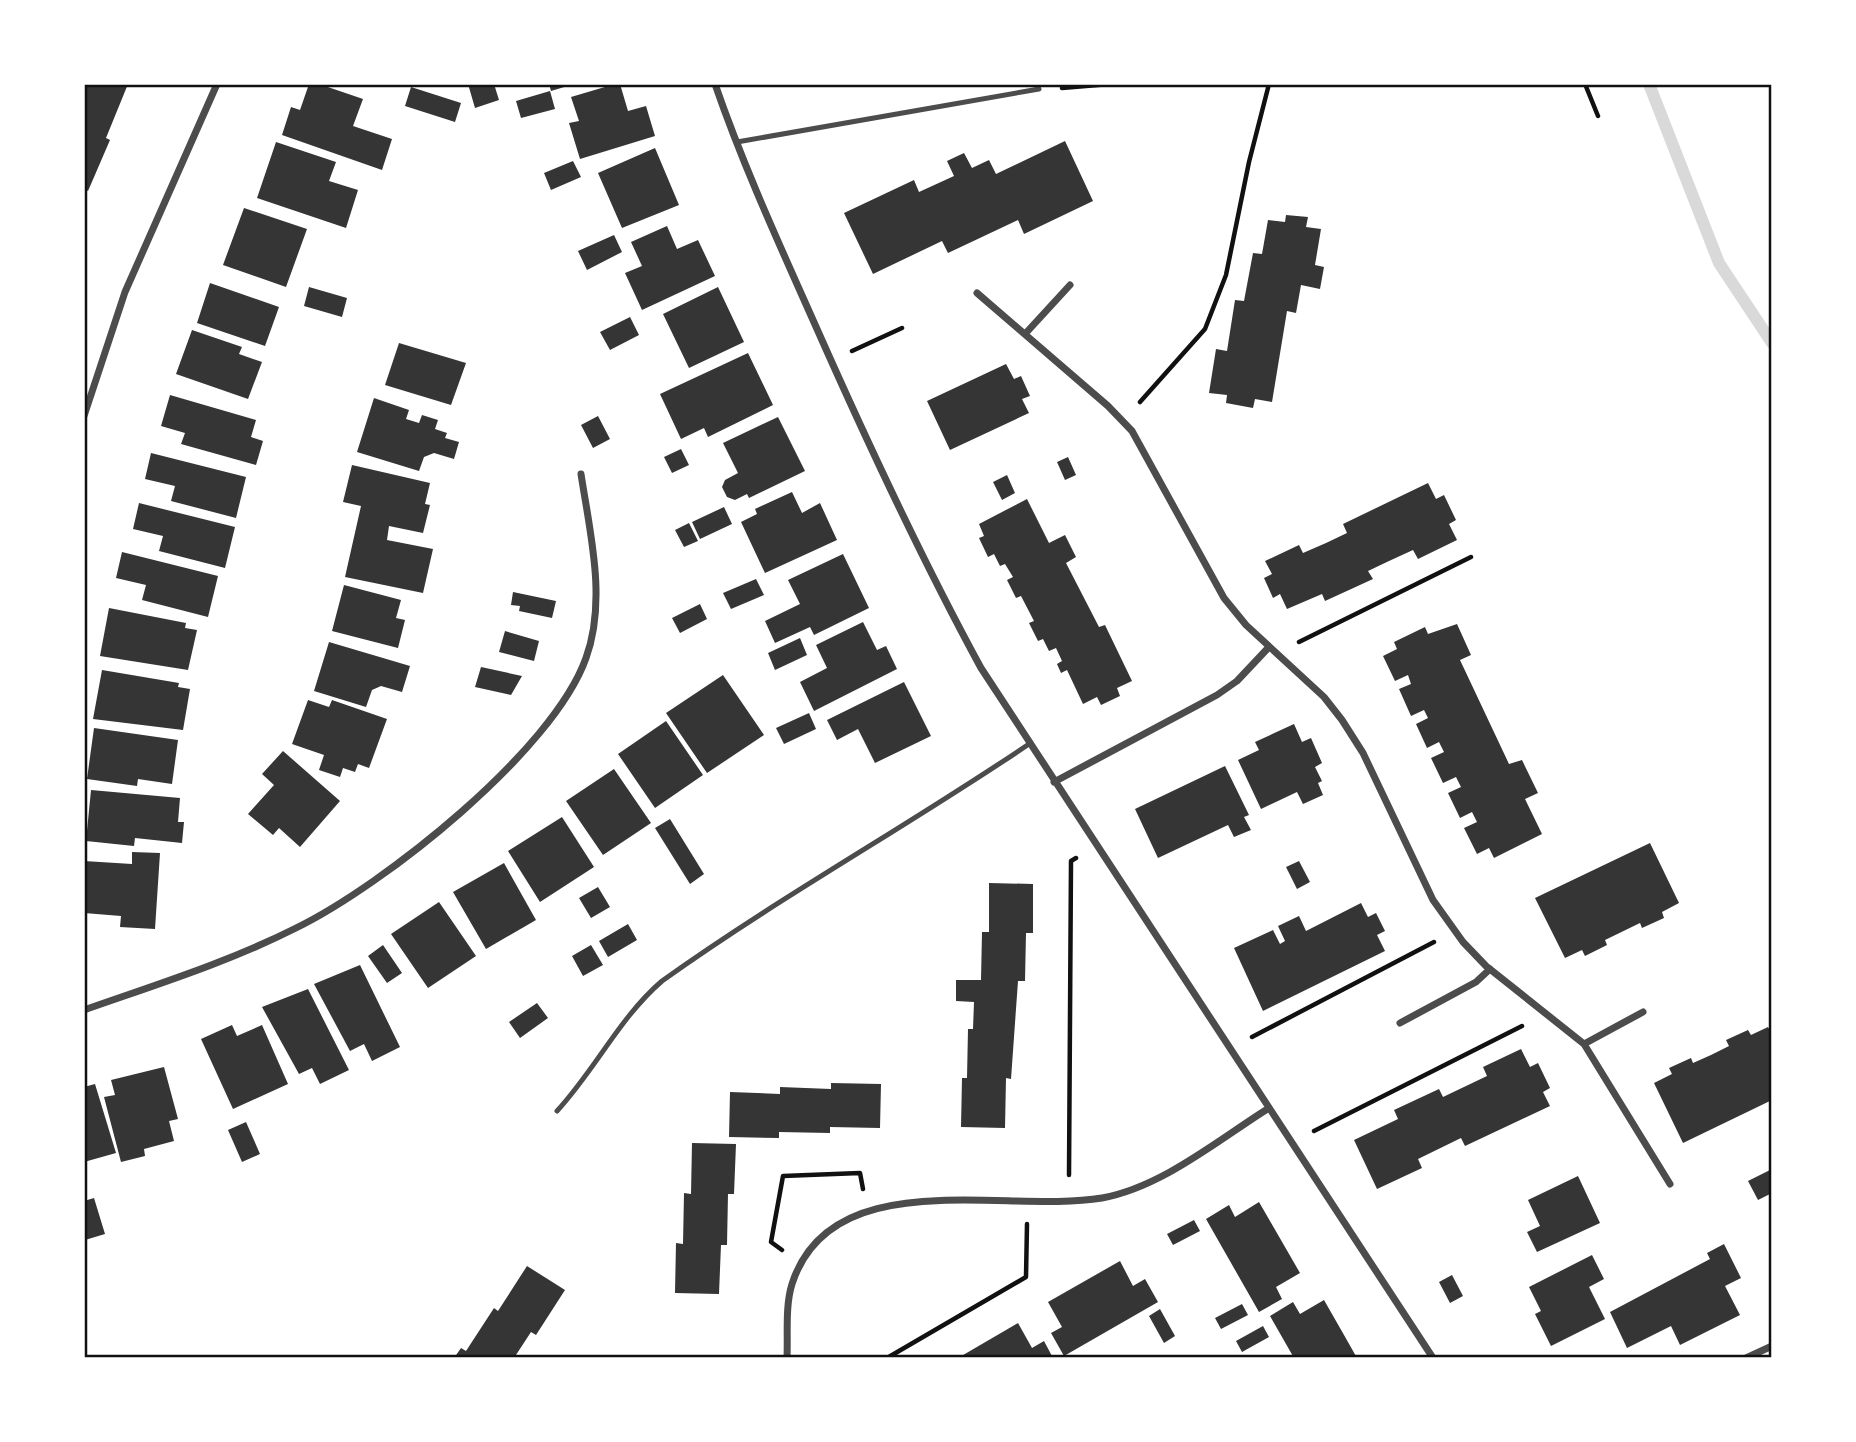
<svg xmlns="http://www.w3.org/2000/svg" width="1856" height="1442" font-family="Mulish,sans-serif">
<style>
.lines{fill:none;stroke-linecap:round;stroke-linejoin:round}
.stream{stroke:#d9d9d9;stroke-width:12}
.building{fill:#353535}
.path{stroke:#111;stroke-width:4.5}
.service{stroke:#4c4c4c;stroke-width:5}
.minor{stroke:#4c4c4c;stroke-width:7}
.neatline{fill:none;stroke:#111;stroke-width:2.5}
</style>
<rect width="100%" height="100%" fill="#fff"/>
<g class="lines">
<!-- stream -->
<path class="stream" d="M1649,84L1719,263L1772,343"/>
</g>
<!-- building -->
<path class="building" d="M84,84H128L106,138L110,140L88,191L84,189Z
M309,84H319L363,99L353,126L392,139L382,170L282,135L291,107L300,110Z
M468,84H494L499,100L475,108Z
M549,84H571V85L551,91Z
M615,84H620L628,111L646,106L655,136L580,159L569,123L579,121L571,97Z
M411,87L461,103L455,122L405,106Z
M550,91L555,109L521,118L516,101Z
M1065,141L1093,201L1024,234L1018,220L948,253L942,241L873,274L844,213L914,180L919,192L954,176L947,161L964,153L972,168L989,160L996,174Z
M276,142L336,162L329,181L358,190L346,228L257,198Z
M655,148L679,205L622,228L598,173Z
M573,161L581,177L551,190L544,173Z
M244,208L307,229L286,287L223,265Z
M1286,215L1308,217L1306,227L1321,229L1315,265L1324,267L1320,289L1301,285L1296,313L1287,311L1272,402L1255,399L1253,408L1226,403L1227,395L1209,393L1216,349L1227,351L1235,300L1244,301L1253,253L1262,254L1268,220L1285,222Z
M667,226L677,249L698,240L715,276L642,310L625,273L642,266L631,242Z
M614,235L622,252L587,270L578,251Z
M210,283L279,307L265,346L197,323Z
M309,287L347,298L342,317L304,306Z
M718,287L744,342L689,368L663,314Z
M630,317L639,335L610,350L600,332Z
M192,330L242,347L239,354L262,362L248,399L176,374Z
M399,343L466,363L451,405L385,385Z
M748,353L773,405L708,437L704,428L681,439L660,394Z
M1006,364L1014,379L1021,376L1030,396L1022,399L1029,413L950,450L927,401Z
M170,395L256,420L251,437L263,441L256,465L181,444L185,433L161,426Z
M374,398L409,410L406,419L419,423L422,415L438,420L435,429L447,433L445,438L459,442L454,459L434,453L424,457L419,471L357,452Z
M598,416L610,439L593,448L581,425Z
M778,417L805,471L749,498L747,494L735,500L727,497L722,487L725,480L738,473L723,443Z
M681,449L689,465L672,473L664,457Z
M151,453L246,477L236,518L171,501L175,486L145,479Z
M1068,457L1076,475L1065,480L1057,462Z
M352,465L430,483L425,504L430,505L423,533L389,526L387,540L433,549L423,593L345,577L361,506L343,502Z
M1007,475L1015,493L1002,500L993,482Z
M1428,483L1436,499L1444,495L1456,520L1449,524L1457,540L1418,559L1413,550L1389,561L1368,571L1373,579L1325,601L1322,594L1287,609L1280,594L1273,598L1264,578L1272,574L1265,561L1299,545L1303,553L1326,543L1347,533L1343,524Z
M792,492L802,513L820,503L837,540L765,573L741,522L757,514L755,509Z
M1027,499L1049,543L1065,535L1076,557L1066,563L1099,627L1105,625L1132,681L1117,688L1120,696L1101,705L1097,697L1083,704L1067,670L1061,673L1057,664L1062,661L1056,648L1049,651L1043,639L1038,641L1029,623L1034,621L1021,596L1016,598L1007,580L1013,577L1005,564L1000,566L994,554L988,557L979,538L984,536L979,524Z
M139,503L235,527L225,568L159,551L163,536L133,529Z
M724,507L732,524L700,539L692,522Z
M689,523L698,541L684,547L675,530Z
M122,552L218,576L208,617L142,600L146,585L116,578Z
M843,554L869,608L814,635L810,627L775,643L765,621L800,604L788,580Z
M756,579L764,595L731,609L723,593Z
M344,585L401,600L396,618L405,620L398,648L332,631Z
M513,592L556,601L552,618L519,611L520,606L511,605Z
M700,604L707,619L680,633L672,618Z
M109,608L186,623L185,628L197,630L188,670L100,656Z
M863,622L877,650L886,646L897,669L814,711L800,682L827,668L816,645Z
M1457,624L1471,655L1460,660L1509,764L1522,760L1538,793L1525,799L1542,834L1494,858L1489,848L1477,854L1464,828L1477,822L1472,812L1460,818L1448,793L1461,787L1456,777L1443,783L1431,758L1444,752L1439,742L1427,748L1416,724L1428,718L1424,710L1411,716L1399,689L1411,684L1408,675L1395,681L1383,656L1397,649L1394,642L1425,627L1428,634Z
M505,631L539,641L534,661L499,652Z
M800,638L807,655L775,670L768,653Z
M329,642L410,666L402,692L381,686L372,690L366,707L314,691Z
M481,667L522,676L511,695L475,687Z
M102,670L179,683L178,687L190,689L183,730L93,719Z
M723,675L764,735L707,773L666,713Z
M904,682L931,736L875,763L858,729L837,740L827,720Z
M308,700L329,707L332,700L387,719L369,768L358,764L355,772L343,768L340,777L319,770L324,755L292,744Z
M809,713L816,729L784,744L776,728Z
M666,721L703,775L655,808L618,754Z
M1294,724L1302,742L1311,738L1322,763L1315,767L1322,781L1318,783L1323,795L1303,804L1297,792L1261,809L1238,760L1259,750L1255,742Z
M94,728L178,740L172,784L138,779L137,786L87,779Z
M283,751L340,801L300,847L279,828L273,835L248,814L274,785L262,774Z
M1225,766L1249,815L1244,817L1251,830L1234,837L1228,825L1158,858L1135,809Z
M614,769L651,823L603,855L566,801Z
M91,790L180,798L178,822H184L182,843L135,838L134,846L86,841Z
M562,817L594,867L540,902L508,851Z
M670,819L704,874L690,884L655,828Z
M1650,843L1679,903L1662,912L1664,918L1642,928L1640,923L1605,940L1607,945L1585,956L1582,950L1565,958L1535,898Z
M132,852L160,853L155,929L120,927L121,916L84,913V861L132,864Z
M1299,861L1310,882L1297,889L1286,867Z
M504,863L536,920L486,949L453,892Z
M989,883L1033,884V933H1026L1025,981H1018L1011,1079L1006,1078L1005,1128L961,1127L962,1078H967L968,1029H973L974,1002L956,1001V980H981L982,932H989Z
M598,887L610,907L591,918L579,898Z
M439,902L476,956L428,988L391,934Z
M1361,903L1368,917L1376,913L1385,931L1377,935L1385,951L1263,1011L1234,948L1273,930L1280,944L1285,941L1278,926L1299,916L1306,931Z
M628,924L637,940L608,957L599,941Z
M383,945L402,973L387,983L368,956Z
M591,945L603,965L583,976L572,956Z
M360,965L400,1047L372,1061L364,1044L350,1051L314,984Z
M308,989L349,1070L320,1084L312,1068L299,1074L262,1007Z
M537,1003L548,1018L520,1038L509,1022Z
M232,1025L237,1036L262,1025L288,1084L233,1109L201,1039Z
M1768,1027L1772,1034V1100L1683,1143L1654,1083L1672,1074L1669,1068L1691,1058L1693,1063L1711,1055L1729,1046L1726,1040L1748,1030L1751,1035Z
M1521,1049L1530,1067L1538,1063L1550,1088L1543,1092L1550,1106L1465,1146L1461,1138L1418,1159L1422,1168L1377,1189L1354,1140L1398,1119L1394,1110L1439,1089L1443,1097L1487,1076L1483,1067Z
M164,1067L178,1119L169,1121L174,1141L144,1149L145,1156L121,1162L104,1097L115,1095L111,1080Z
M831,1083L881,1084L880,1128L830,1127V1133L779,1132V1138L729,1137L730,1092L780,1094V1087L831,1089Z
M95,1084L116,1153L84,1162V1087Z
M246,1122L260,1154L242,1162L228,1130Z
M692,1143L736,1144L734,1194H728L727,1245H721L719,1294L675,1293L676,1243L683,1244L684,1193L691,1194Z
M1772,1169V1193L1758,1200L1748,1181Z
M1578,1176L1600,1223L1537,1252L1527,1232L1540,1226L1528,1200Z
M94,1198L105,1234L85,1240L84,1201Z
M1259,1202L1300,1273L1276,1287L1282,1299L1259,1312L1206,1219L1229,1205L1235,1217Z
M1194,1220L1200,1231L1173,1245L1167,1234Z
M1724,1244L1741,1278L1725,1286L1740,1315L1680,1345L1671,1326L1627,1348L1610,1312L1710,1259L1707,1253Z
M1592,1255L1604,1279L1589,1287L1605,1319L1551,1346L1535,1314L1541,1311L1529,1287Z
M1120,1261L1133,1286L1145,1279L1158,1302L1064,1356L1051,1333L1062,1327L1048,1302Z
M527,1266L565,1290L536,1335L531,1332L514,1358H454L461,1348L466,1351L494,1308L498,1311Z
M1452,1275L1463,1296L1450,1303L1439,1282Z
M1324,1300L1344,1335L1357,1358H1294L1270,1316L1293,1302L1300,1314Z
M1242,1304L1248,1315L1221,1329L1215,1318Z
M1160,1309L1175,1336L1164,1343L1149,1316Z
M1018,1323L1032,1348L1044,1341L1053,1358H958Z
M1263,1326L1269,1337L1242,1352L1236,1341Z"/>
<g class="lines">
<!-- path -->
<path class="path" d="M1585,84L1598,116
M1062,88L1110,84
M852,351L902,328
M1140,402L1205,329L1226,275L1249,162L1269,84
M1299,642L1471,557
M1252,1037L1434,942
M1314,1131L1522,1026
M1069,1175L1071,861L1076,858
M782,1250L771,1242L783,1176L860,1173L863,1189
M887,1358L1026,1277L1027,1224"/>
<!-- service -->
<path class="service" d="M737,142L1039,89
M557,1111C595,1070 620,1017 662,981C781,896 908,826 1029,744"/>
<!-- minor -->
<path class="minor" d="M715,84C744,168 781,248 817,329C868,444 921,558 981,668L1433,1358
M977,293L1108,406L1132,431L1224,598L1246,625L1324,697L1342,720L1363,753L1433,900L1463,942L1486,966L1584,1044L1670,1184
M1025,334L1070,285
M84,416L125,292L217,84
M1054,782L1217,695L1237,681L1269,647
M84,1010C155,985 229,962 296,928C384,885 553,751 586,658C607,600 590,533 581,474
M1400,1023L1476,982L1490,969
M1584,1044L1643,1012
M787,1358C788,1335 785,1306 792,1284C831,1162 1006,1214 1102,1198C1162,1187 1218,1140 1269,1108
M1746,1358L1772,1346"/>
</g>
<!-- border -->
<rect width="1856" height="1442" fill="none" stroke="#ffffff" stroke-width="172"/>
<rect x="86" y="86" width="1684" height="1270" class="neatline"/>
</svg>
